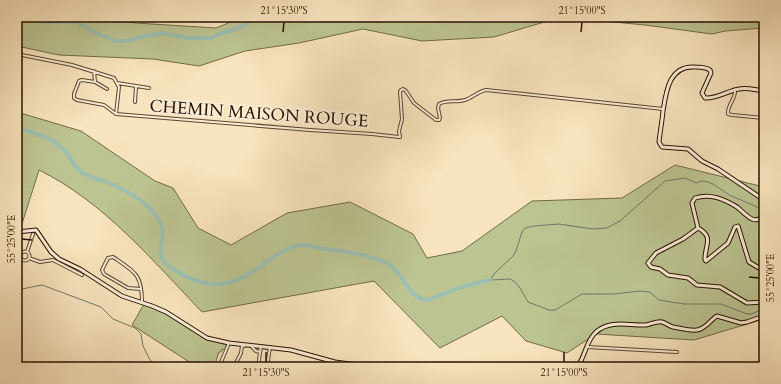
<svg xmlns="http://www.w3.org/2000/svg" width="781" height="384" font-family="Cardo,serif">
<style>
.green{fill:#bcc492;stroke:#726a49}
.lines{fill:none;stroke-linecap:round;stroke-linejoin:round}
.stream{stroke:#6e796a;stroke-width:1}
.river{stroke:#9dbfb1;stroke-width:4}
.street-casing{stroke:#5b4530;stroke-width:4}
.secondary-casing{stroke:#271000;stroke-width:5}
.street{stroke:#faedd5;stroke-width:2}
.secondary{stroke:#faedd5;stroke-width:3}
.ticks{fill:none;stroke:#271000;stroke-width:1.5}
.labels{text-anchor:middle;stroke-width:4;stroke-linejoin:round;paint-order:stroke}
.street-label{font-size:17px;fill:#271000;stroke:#faedd5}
.neatline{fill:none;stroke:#271000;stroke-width:1.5}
.ticks-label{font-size:10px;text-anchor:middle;fill:#271000}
</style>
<rect width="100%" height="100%" fill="#f8e4be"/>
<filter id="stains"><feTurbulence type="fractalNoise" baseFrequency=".005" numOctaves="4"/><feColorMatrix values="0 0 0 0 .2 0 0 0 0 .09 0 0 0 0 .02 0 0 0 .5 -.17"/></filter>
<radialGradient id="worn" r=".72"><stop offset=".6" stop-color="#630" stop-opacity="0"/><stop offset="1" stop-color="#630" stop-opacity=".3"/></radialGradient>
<!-- green -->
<path class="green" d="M17,17H97L136,23L216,28L243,17H764V28L725,31L712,34L645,25L561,17L494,37L422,41L363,29L299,43L245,51L199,66L153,59L59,55L17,46Z
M17,112L81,131L155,181L173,188L198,228L231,245L287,213L350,202L413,234L427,258L462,251L532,201L622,198L675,165L764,187V319L694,340L596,334L567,353L526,341L502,316L440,348L374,281L202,312C152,260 104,202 39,170L21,227L17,229Z
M144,304L170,316L205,339L227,343L225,350L222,349L221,352H219L214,367H197L132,325Z"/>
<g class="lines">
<!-- stream -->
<path class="stream" d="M490,280L494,274L513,256L516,251L522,232L525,228L534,226L559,224L593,229L607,228L620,221L665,181L685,178L697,183C708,175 724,194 734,197C744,201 754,206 764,210
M491,280L510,279L515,282L520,288L528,302L549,310H555L582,294H614L640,291L650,292L659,300L684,304H721L747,314H751L764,309
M17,290L42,285L101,307L113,319L135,328L141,334L143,346L149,358L155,367"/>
<!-- river -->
<path class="river" d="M31,17L43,22H77L92,31L115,41H124L161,33L188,38H211L221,33L242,27L253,17
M17,127C32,133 52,137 63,149C72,157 71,166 84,174C90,177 97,179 104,181C122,188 141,197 154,213C159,219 163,228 163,236C163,238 161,242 161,244C158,257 165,264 176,271C208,291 234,288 264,264C274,256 287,247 301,245C306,244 313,247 319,248C340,251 374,254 391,266C406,276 407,298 427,300L462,287L490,280"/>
<!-- street casing -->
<g class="street-casing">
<path id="street" d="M17,54L72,65L114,78L119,87L116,114
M94,71L95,82L82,80L79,81L74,94V98L77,100L104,105L116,114L310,130L372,134L399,137H400L399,131L402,119L400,92L401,90L403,89L406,91L414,103L436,120H439L440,118L438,108L439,104C447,99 456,103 465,100C472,98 477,92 486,90L663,109
M95,82L107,89
M117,83L149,88
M735,90C736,99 727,105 728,114L732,115L764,118
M135,102L136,87
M17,249L21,253
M20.5 256a4.5 4.5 0 1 1 9 0a4.5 4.5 0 1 1-9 0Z
M27,252L33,234
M29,258L40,262L53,260L82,275
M17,260L21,258
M141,289L128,288L104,274L102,270L108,258L113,257C135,272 142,274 142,302
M252,347L256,351L260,352
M587,347L677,352
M219,367L229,343
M234,367L241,353L242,346H244
M258,367L261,346
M267,367L270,347
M466,367H473"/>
</g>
<!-- secondary casing -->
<g class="secondary-casing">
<path id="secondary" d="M764,91C755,90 747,87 739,89C727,91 717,99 705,98L702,93L711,73L710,70C706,67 701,67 695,67C669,65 666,92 663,111C662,122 660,132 659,142L662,147L688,149L702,161L718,169L764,200
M764,217C760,219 757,221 752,219C746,216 742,211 737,207C724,199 710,193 695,198L692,203L698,228L683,239L656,253L648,263L651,267L660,269L668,275L688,278L697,285L720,287L747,303L764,302
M698,228C715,237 704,247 705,260L706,261L728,243L735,227L738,226L749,262L764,271
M17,232L36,230L51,252L59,259L80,269L122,296L152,306L166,312L207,338L229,343L291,350L335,362L350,364L354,367
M577,367C586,356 585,342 596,332C611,319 629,326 646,325C651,324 657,321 662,322C666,323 669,326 673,327C680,328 689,331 697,330C706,329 710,320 717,316L741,323L747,322L764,316"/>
</g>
<!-- street -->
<use href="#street" class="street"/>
<!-- secondary -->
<use href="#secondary" class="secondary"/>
</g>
<!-- ticks -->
<path class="ticks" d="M283,32L284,22M581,32L582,22M22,239L32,240M749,277L759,278M266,362V352M564,362V352"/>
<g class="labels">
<!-- street labels -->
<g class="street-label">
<text transform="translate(259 113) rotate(4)" y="6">CHEMIN MAISON ROUGE</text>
</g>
</g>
<!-- margin -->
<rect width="781" height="384" fill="none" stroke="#f8e4be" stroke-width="44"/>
<rect x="22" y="22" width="737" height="340" class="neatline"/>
<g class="ticks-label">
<text x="284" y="14">21°15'30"S</text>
<text x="582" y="14">21°15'00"S</text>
<text transform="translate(11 239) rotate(-90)" y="4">55°25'00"E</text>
<text transform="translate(770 278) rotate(-90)" y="4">55°25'00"E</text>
<text x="266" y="376">21°15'30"S</text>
<text x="564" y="376">21°15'00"S</text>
</g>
<rect width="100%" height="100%" filter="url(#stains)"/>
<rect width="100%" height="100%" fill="url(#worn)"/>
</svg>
